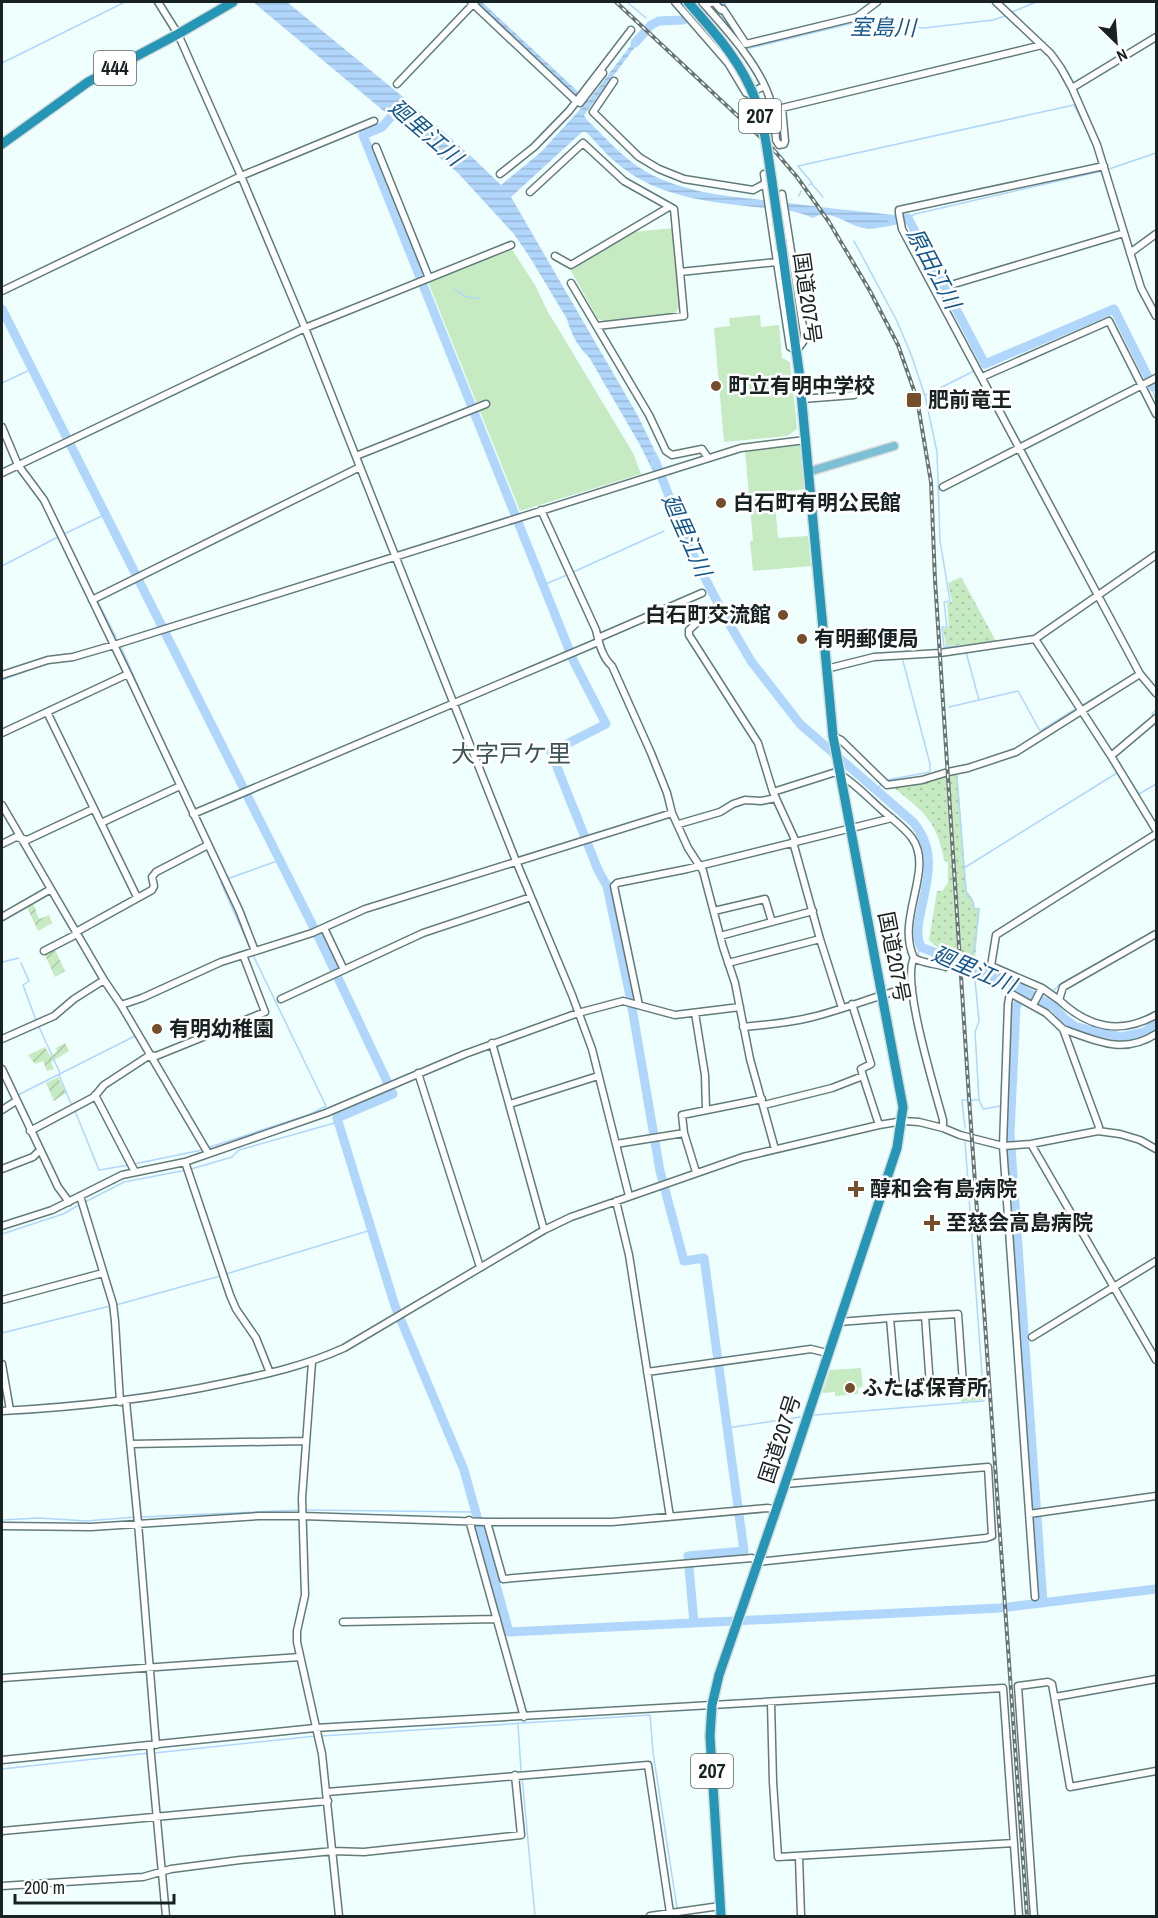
<svg xmlns="http://www.w3.org/2000/svg" width="1158" height="1918" font-family="'Archivo Narrow','Noto Sans JP',sans-serif">
<style>
.grass{fill:url(#grass-dots)}
.park{fill:#c6eac1}
.garden{fill:url(#garden-furrows)}
.water{fill:url(#water-rules)}
.lines{fill:none;stroke-linecap:round;stroke-linejoin:round}
.stream{stroke:#b1d6fb;stroke-width:1.5}
.river{stroke:#b1d6fb;stroke-width:9}
.minor-casing{stroke:#627b7a;stroke-width:9}
.major-casing{stroke:#dadcdc;stroke-width:11}
.highway-casing{stroke:#dadcdc;stroke-width:12}
.minor{stroke:#fff;stroke-width:6}
.major{stroke:#7dc0d3;stroke-width:8}
.highway{stroke:#2696b6;stroke-width:9}
.rail-casing{stroke:#677474;stroke-width:4}
.rail{stroke:#fff;stroke-width:1.5;stroke-dasharray:4.5;stroke-linecap:butt}
.highway-bridge-casing{stroke:#dadcdc;stroke-width:12;stroke-linecap:butt}
.highway-bridge{stroke:#2696b6;stroke-width:9}
.poi-dot{fill:#744d2a;stroke:#fff;stroke-width:2}
.labels{text-anchor:middle;stroke-width:5;stroke-linejoin:round;paint-order:stroke}
.shield{fill:#fff;stroke:#5d6464;stroke-width:1.5}
.shield-label{font-size:20px;font-weight:bold;fill:#182222}
.street-label{font-size:21px;fill:#182222;stroke:#fff}
.poi-label{font-size:21px;font-weight:bold;fill:#182222;stroke:#fff;text-anchor:start}
.water-label{font-size:22px;font-style:italic;fill:#13578d;stroke:#fff}
.quarter-label{font-size:24px;fill:#3d5554;stroke:#fff}
</style>
<defs>
<pattern id="grass-dots" width="8" height="8" patternUnits="userSpaceOnUse" patternTransform="scale(1.5)"><rect width="8" height="8" fill="#c6eac1"/><path d="M2 2h.1M6 6h.1" fill="none" stroke="#a9c8a6" stroke-width="1.8" stroke-linecap="round"/></pattern>
<pattern id="garden-furrows" width="10" height="10" patternUnits="userSpaceOnUse" patternTransform="scale(1.5)"><rect width="10" height="10" fill="#c6eac1"/><path d="M-1 1l2-2M0 10L10 0M9 11l2-2" fill="none" stroke="#a9c8a6"/></pattern>
<pattern id="water-rules" width="6" height="5" patternUnits="userSpaceOnUse" patternTransform="scale(1.5)"><rect width="6" height="5" fill="#b1d6fb"/><path d="M0 2.5h6" fill="none" stroke="#98b7d7"/></pattern>
</defs>
<rect width="100%" height="100%" fill="#eefffe"/>
<!-- grass -->
<path class="grass" d="M961,577L997,643L946,646L943,629L949,627L947,603L952,602L948,583Z
M951,773H957L967,891L973,899L975,908H980L975,958L970,960L939,949L929,940L937,891H942L948,883V863L944,860C937,819 922,811 892,786Z"/>
<!-- park -->
<path class="park" d="M673,228L681,306L674,314L604,321L598,319L570,269L633,232Z
M511,248L535,285L548,312L633,453L641,474L520,511L428,282Z
M760,315L761,327L779,325L782,358L790,362L797,429L787,436L724,442L714,328L730,326L729,318Z
M800,445L804,489L774,493L778,538L808,536L811,566L753,571L750,541H753L745,451Z
M861,1368L863,1387L858,1388V1394L835,1396V1392L822,1393L830,1370Z
M982,1385L983,1400L961,1402L960,1387Z"/>
<!-- garden -->
<path class="garden" d="M33,903L39,919L49,915L52,923L38,931L26,905Z
M54,948L65,971L55,977L44,953Z
M65,1043L69,1051L51,1062L54,1069L47,1071L43,1061L35,1064L28,1055L45,1047L50,1056L57,1052L56,1048Z
M58,1077L66,1093L54,1101L46,1083Z"/>
<!-- water -->
<path class="water" d="M253,2H287L408,101L473,158L501,185L541,152L584,105L474,2H482L588,101L641,32L644,35L584,115L586,119C603,135 620,155 640,168C679,193 727,196 772,201C813,206 853,211 894,215L898,224C887,226 874,230 864,228C847,226 830,207 813,218C792,208 767,209 745,206C702,201 658,195 623,168C609,158 598,144 586,132H582L511,197L638,416L663,468L653,471L640,445L589,357C578,347 571,334 567,319L531,259L514,234L458,173Z"/>
<g class="lines">
<!-- stream -->
<path class="stream" d="M627,2L646,18
M713,7L718,14H720L746,49L857,22L924,28L993,20L1005,16
M1012,12L1036,2
M2,63L125,2
M1106,170L1156,153
M812,184L823,197
M809,185L812,183L798,166L1074,105L1082,121
M799,196L801,191
M908,218L915,214L1102,171
M854,241L896,319L912,357L925,396L937,452L940,541L950,601L944,602L947,627H942L944,647L964,646V647
M455,289C462,296 469,299 478,298
M980,367L985,364
M2,383L32,369
M1153,387V392L1156,400
M926,395L974,371
M673,527L679,524
M64,534L106,514
M1071,552L1093,593
M2,566L58,537
M571,573L664,531
M543,585L567,575
M123,588L139,580
M97,600L116,637
M1098,602L1135,672
M121,647L150,713
M966,652L979,700
M2,680L26,671
M1150,690L1156,699
M1081,706L1136,673
M949,707L1018,691L1040,731L1077,708
M1154,716L1152,714L1156,710
M1121,771L1123,770L1139,794L1156,784
M957,776L964,868
M887,780L930,772V764L903,661
M875,790L883,783
M227,878V879L280,860
M221,883L250,948
M971,955L974,951L979,909L974,908L972,900L966,893L964,868L1117,773
M917,956L921,947
M2,962L19,958
M21,963L29,981L23,985L36,1020
M975,980L979,1021L975,1032L979,1100L983,1109L1001,1106
M1054,990L1059,985L1156,930
M1046,1002L1048,998
M39,1027L60,1073
M59,1075L72,1106
M18,1095L135,1036
M2,1106L12,1099
M75,1111L99,1170L129,1165
M333,1115L337,1118
M965,1128L962,1100H978
M210,1147L311,1114L326,1106L253,955
M134,1164L202,1150
M191,1169L232,1157L239,1150L338,1122
M83,1203L124,1182L187,1170
M2,1234L63,1214L79,1205
M226,1274L371,1230
M116,1305L220,1276
M2,1333L110,1306
M814,1415L984,1401L965,1142
M727,1428L800,1417
M306,1510L475,1512
M141,1517L301,1510
M2,1520L39,1518L86,1521L136,1517
M518,1724L521,1771
M321,1736L650,1715L653,1752L677,1908
M154,1753L316,1736
M2,1769L149,1753
M522,1777L535,1916"/>
<!-- river -->
<path class="river" d="M635,43L651,25L659,21L683,20L713,7L722,2
M398,109L382,127L363,135L574,662L606,724L551,752L598,870L607,886L630,996L660,1171L684,1261L704,1258L744,1551L688,1556L694,1623
M892,220L908,218L985,364L1114,309L1153,387L1156,385
M2,309L321,942L393,1094L337,1118L395,1306L464,1470L509,1632L1000,1608L1156,1589
M654,458L689,547L724,615L751,661L800,724L913,822C938,852 927,881 920,915C918,926 916,937 921,947L1016,986L1054,1007L1064,1018L1076,1027L1121,1037L1144,1032L1156,1024
M1024,991L1016,1007L1010,1133L1043,1603"/>
<!-- minor casing -->
<g class="minor-casing">
<path id="minor" d="M158,2L178,34L241,176L305,328L516,861L572,995L592,1049L629,1196
M471,2L576,101
M675,2L728,63L746,93L749,94L764,86
M702,2C726,29 762,68 771,103C775,115 775,128 776,140L779,145L784,144L785,141L782,108L1042,45
M996,2L1051,54L1061,68L1072,88L1097,145L1141,288L1156,316
M705,5L714,2L721,10L723,9L746,44L857,17L877,2
M614,81L593,112L639,157L659,169L684,179L753,190L766,183
M397,84L475,2
M1072,88L1156,37
M580,103L603,73
M376,147L429,278
M1104,166L899,210V213L902,229L1140,674L1156,693
M500,174L534,147L569,111L631,30
M764,174L777,262
M530,192L583,143L624,181L674,209L680,272L777,262L790,347L797,350L803,342L804,333L782,194
M1130,253L1156,234
M555,256L571,265L669,207
M571,283L649,415L666,451L672,455L702,449L708,458
M954,284L1124,233
M2,291L241,176L374,121
M597,326L684,316L680,272
M982,377L1109,321L1156,414
M802,399L854,395
M2,427L18,465L44,500L128,674L239,910L255,951
M356,456L486,404
M2,473L305,328L511,245
M943,487L1156,378
M541,510L596,630C599,643 602,657 612,666L651,753L667,793L672,813L688,848L703,871L723,947L735,983L750,1059L775,1149
M92,600L360,467
M710,611L689,630V635L758,743L773,792L796,842
M598,638L702,593
M1035,639L1111,756L1156,830
M826,669L874,657L940,653L1035,639L1156,555
M2,675L48,660L73,657L114,645L741,448L805,440
M47,712L137,897
M2,733L128,674
M833,736L841,740L887,785L922,780L948,772L968,768L1016,752L1140,674
M1111,756L1156,718
M773,792L836,772C853,781 867,797 882,810C892,819 904,827 912,838C935,870 895,918 914,958C901,981 935,1090 943,1120V1128
M2,805L104,980L121,1005L208,1153
M193,814L598,642
M101,823L180,786
M679,824L720,812L733,804L745,800L761,801L776,798
M1156,834L996,935L991,966L1042,988L1059,1000L1063,987L1156,934
M793,842L820,939L842,1008
M2,844L16,837L27,840L93,809
M714,911L765,899L772,922
M2,917L51,889
M324,928L344,970
M720,936L813,911
M44,951L75,935L76,932L152,890L154,886L152,877L156,872L208,845
M914,958C921,963 937,964 946,967
M728,963L820,939
M281,999L423,933L531,897
M1059,1000C1089,1028 1120,1035 1156,1015
M852,1004L871,1064L861,1069L863,1076
M121,1005L142,998L221,962L312,933L365,909L672,813
M639,1005L614,886L617,883L687,869L892,818
M1033,1005L1042,988
M695,1013L705,1075L706,1110
M743,1027C765,1025 787,1023 808,1018C844,1010 876,995 912,987
M1063,1029C1097,1041 1123,1055 1156,1034
M2,1039L54,1016L74,999L104,980
M492,1043L544,1230
M2,1069L58,1187L69,1202
M418,1073L480,1267
M95,1095L135,1172
M510,1104L598,1076
M764,1105L832,1088L863,1076L879,1125
M2,1110L16,1101
M30,1131L94,1097L104,1085L150,1055L156,1056L265,1012L243,955
M616,1144L684,1133
M1031,1144L1156,1360
M185,1162L230,1295L236,1309L256,1338L270,1373
M2,1169L33,1157L40,1150
M696,1172L684,1133L682,1115L762,1099
M80,1196L113,1304L115,1321L120,1402
M616,1201L629,1255L670,1517
M2,1226L52,1210L122,1175L185,1162L326,1113L465,1054L578,1013L623,1001L675,1015L740,1007
M2,1300L103,1273
M958,1314L963,1384L896,1388L890,1318Z
M925,1316L930,1386
M839,1322L890,1318
M1032,1337L1156,1261
M312,1362L302,1498L305,1595L297,1631V1642L322,1754L339,1916
M2,1364L10,1410
M647,1372L811,1349L827,1353
M126,1401L138,1523L156,1745
M2,1411C77,1407 151,1399 225,1383C268,1374 304,1366 344,1348L544,1230L571,1217L743,1157L879,1125L903,1121L919,1122L943,1128L960,1135L1003,1146L1031,1144L1098,1131L1120,1134L1140,1140L1156,1149
M131,1444L306,1441
M1029,1514L1156,1496
M469,1520L524,1717
M487,1522L503,1579L752,1558L758,1562L986,1538L992,1536L988,1467L785,1484
M2,1526L91,1527L259,1516H302L487,1522H612L768,1508L776,1510
M1035,1597L1003,1146L1008,1004L1010,993L1046,1013L1063,1029L1099,1127L1098,1131
M343,1622L497,1619
M2,1678L300,1657
M1055,1697L1156,1679
M771,1702L773,1782L778,1857L1014,1843
M150,1745L166,1916
M2,1760L315,1728L1003,1688L1019,1916
M327,1792L648,1765L670,1913
M2,1831L328,1801
M799,1857L801,1916
M2,1886L143,1877L171,1869L240,1860L333,1851L364,1852L521,1835L515,1775
M650,1916L720,1906
M1034,1916L1018,1686L1048,1682L1052,1684L1070,1787L1156,1771"/>
</g>
<!-- major casing -->
<g class="major-casing">
<path id="major" d="M808,472L894,446"/>
</g>
<!-- highway casing -->
<g class="highway-casing">
<path id="highway" d="M2,144L88,82L178,34L233,2
M721,1916L710,1736L712,1705L719,1675L785,1484L897,1148L903,1107L833,736L799,371L782,250"/>
</g>
<!-- minor -->
<use href="#minor" class="minor"/>
<!-- major -->
<use href="#major" class="major"/>
<!-- highway -->
<use href="#highway" class="highway"/>
<!-- rail casing -->
<g class="rail-casing">
<path id="rail" d="M616,2L773,149L797,177L829,222L870,291L898,345L917,399L931,482L935,580L969,1098L1027,1916"/>
</g>
<!-- rail -->
<use href="#rail" class="rail"/>
<!-- highway-bridge casing -->
<g class="highway-bridge-casing">
<path id="highway-bridge" d="M688,2C711,28 735,55 750,87C762,112 766,141 770,168C774,195 778,223 782,250"/>
</g>
<!-- highway-bridge -->
<use href="#highway-bridge" class="highway-bridge"/>
</g>
<!-- markers -->
<g class="poi-dot">
<circle cx="716" cy="386" r="6"/>
<rect x="906" y="392" width="16" height="16" rx="3"/>
<circle cx="721" cy="503" r="6"/>
<circle cx="783" cy="615" r="6"/>
<circle cx="802" cy="639" r="6"/>
<circle cx="157" cy="1029" r="6"/>
<path d="M853 1180h6v6h6v6h-6v6h-6v-6h-6v-6h6z"/>
<path d="M929 1214h6v6h6v6h-6v6h-6v-6h-6v-6h6z"/>
<circle cx="850" cy="1388" r="6"/>
</g>
<g class="labels">
<!-- shield labels -->
<g class="shield">
<rect x="94" y="51" width="42" height="34" rx="4.5"/>
<rect x="739" y="99" width="42" height="34" rx="4.5"/>
<rect x="691" y="1754" width="42" height="34" rx="4.5"/>
</g>
<g class="shield-label">
<text x="115" y="75">444</text>
<text x="760" y="123">207</text>
<text x="712" y="1778">207</text>
</g>
<!-- street labels -->
<g class="street-label">
<text transform="translate(807 298) rotate(82)" y="7">国道207号</text>
<text transform="translate(894 957) rotate(79)" y="7">国道207号</text>
<text transform="translate(780 1439) rotate(-72)" y="7">国道207号</text>
</g>
<!-- poi labels -->
<g class="poi-label">
<text x="728" y="393">町立有明中学校</text>
<text x="928" y="407">肥前竜王</text>
<text x="733" y="510">白石町有明公民館</text>
<text x="771" y="622" text-anchor="end">白石町交流館</text>
<text x="814" y="646">有明郵便局</text>
<text x="169" y="1036">有明幼稚園</text>
<text x="870" y="1196">醇和会有島病院</text>
<text x="946" y="1230">至慈会高島病院</text>
<text x="862" y="1395">ふたば保育所</text>
</g>
<!-- water labels -->
<g class="water-label">
<text transform="translate(883 27) rotate(1)" y="8">室島川</text>
<text transform="translate(426 132) rotate(41)" y="8">廻里江川</text>
<text transform="translate(934 268) rotate(62)" y="8">原田江川</text>
<text transform="translate(687 535) rotate(66)" y="8">廻里江川</text>
<text transform="translate(974 969) rotate(23)" y="8">廻里江川</text>
</g>
<!-- quarter labels -->
<g class="quarter-label">
<text x="511" y="762">大字戸ケ里</text>
</g>
</g>
<!-- border -->
<rect width="1158" height="1918" fill="none" stroke="#182222" stroke-width="6"/>
<!-- north arrow -->
<g transform="translate(1116 42) rotate(155)" stroke="#ffffff" stroke-width="4.5" paint-order="stroke">
<path d="M0-4.5L10 22L0 15L-10 22Z" fill="#182222"/>
<text y="-9" font-size="16" font-weight="bold" text-anchor="middle" fill="#182222">N</text>
</g>
<!-- scale -->
<path d="M15 1894v9h159v-9" fill="none" stroke="#182222" stroke-width="3"/>
<text x="24" y="1894" font-size="18" fill="#182222" stroke="#ffffff" stroke-width="4.5" paint-order="stroke">200 m</text>
</svg>
